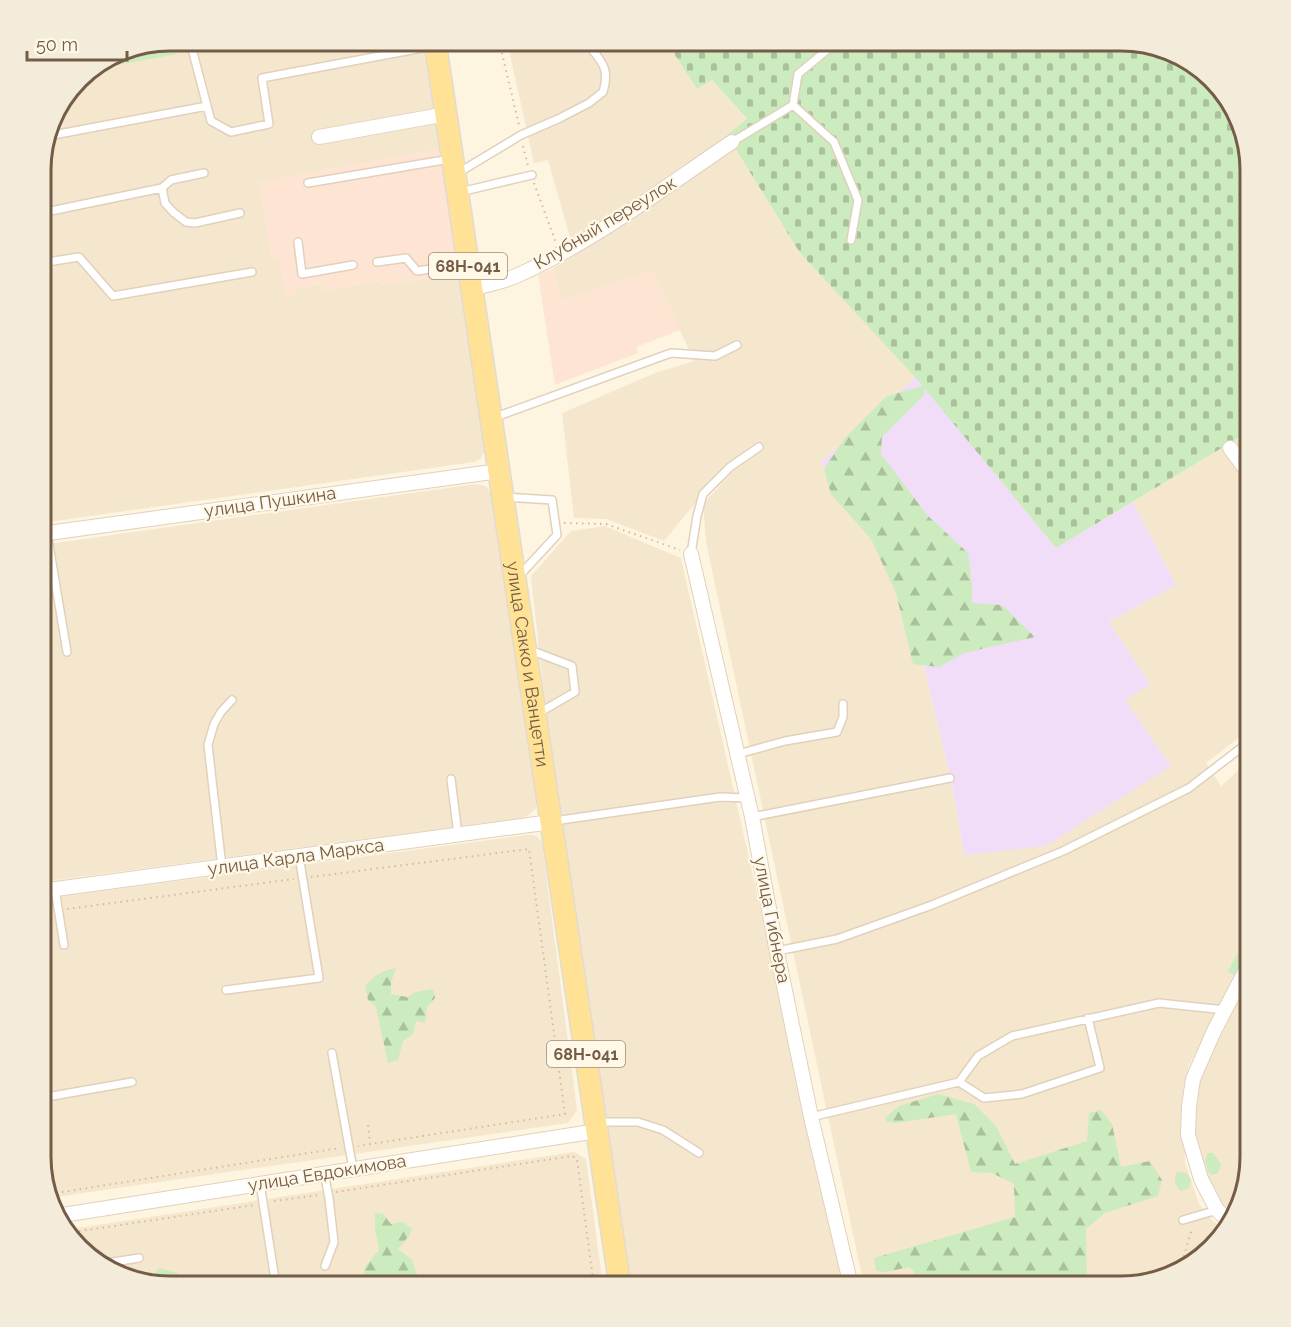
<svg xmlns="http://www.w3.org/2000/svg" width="1291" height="1327" font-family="Raleway,sans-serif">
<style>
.residential{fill:#f5e7ce}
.commercial{fill:#fee4d3}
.education{fill:#f2ddf9}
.grass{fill:#ccebbe}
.forest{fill:url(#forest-firs)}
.cemetery{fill:url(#cemetery-stones)}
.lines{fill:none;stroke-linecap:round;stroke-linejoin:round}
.service-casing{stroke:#e1d1bc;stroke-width:10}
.minor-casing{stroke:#e1d1bc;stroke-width:16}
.primary-casing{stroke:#e1dbd6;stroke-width:24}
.path{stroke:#d8b89a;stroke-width:2;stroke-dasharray:1.5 4.5;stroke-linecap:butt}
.service{stroke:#fff;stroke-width:7}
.minor{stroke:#fff;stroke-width:14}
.primary{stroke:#ffe295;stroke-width:21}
.labels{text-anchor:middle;stroke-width:4.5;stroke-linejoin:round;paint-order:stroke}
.shield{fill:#fff8e7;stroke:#9e8b76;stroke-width:1.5}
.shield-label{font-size:16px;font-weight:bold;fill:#755c46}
.street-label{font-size:18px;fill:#755c46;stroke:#fff8e7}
.rim{fill:none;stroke:#755c46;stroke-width:3}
</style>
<defs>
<pattern id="forest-firs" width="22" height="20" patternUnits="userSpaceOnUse" patternTransform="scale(1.5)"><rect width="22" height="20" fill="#ccebbe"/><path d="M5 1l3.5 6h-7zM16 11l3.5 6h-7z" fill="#aac29c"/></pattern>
<pattern id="cemetery-stones" width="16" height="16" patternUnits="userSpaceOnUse" patternTransform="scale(1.5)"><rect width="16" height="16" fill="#ccebbe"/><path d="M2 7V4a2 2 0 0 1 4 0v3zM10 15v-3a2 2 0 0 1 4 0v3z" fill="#aac29c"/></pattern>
</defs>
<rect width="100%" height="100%" fill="#fdf5e0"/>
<!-- residential -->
<path class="residential" d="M170,41H426L442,149L260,182L272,258L278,257L294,289L322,284L323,290L380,281V285L460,274L485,451L480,459L474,462L41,523V161L54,112L84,73L121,50Z
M507,41H666L697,89L712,80L747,120L727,135L800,253L916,377L821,462L906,590L953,789L964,855L1124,699L1150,684L1109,622L1176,585L1133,502L1250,431V729L1206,763L1221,786L1250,760V948L1188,1067L1185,1163L1199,1204L1213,1221L1225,1230L1206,1255L1163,1280L1121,1286H864L706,542L703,504L733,471L725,467L664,541L606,519L574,518L562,413L655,373L694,361L653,271L560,300L554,268L575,255L548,160L534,163Z
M476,484L486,486L492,495L537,796V804L535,809L530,814L524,818L41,882V545Z
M605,526L681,558L846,1286H632L547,724L531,576L571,531Z
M527,835H533L538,837L542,843L577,1110L568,1123L49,1198L41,1154V899Z
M1250,977V1157L1237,1214L1235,1218L1218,1204L1205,1177L1195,1136V1101L1201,1075Z
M574,1152L586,1159L603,1286H170L113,1273L72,1242L65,1230Z"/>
<!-- commercial -->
<path class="commercial" d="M442,149L460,274L380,285L379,281L323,290L321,284L295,289V295L285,296L278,257L271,258L259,182Z
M554,268L560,300L653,271L680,330L636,347L638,353L555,385L538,275Z"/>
<!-- education -->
<path class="education" d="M916,377L1056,548L1133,502L1176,585L1109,622L1150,684L1125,700L1171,766L1046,846L964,855L953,789L906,590L821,462Z"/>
<!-- grass -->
<path class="grass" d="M170,41H175L177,54L89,70L121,50Z
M1238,953L1244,954L1246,960L1239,973L1233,975L1228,971Z
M1208,1153H1213L1221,1164L1218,1173L1212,1175L1208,1172L1205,1159Z
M1180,1172C1186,1172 1188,1174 1191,1180L1189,1188L1181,1191C1175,1186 1174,1181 1176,1173Z
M1205,1240L1212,1243L1216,1242C1210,1249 1207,1256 1197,1257L1193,1248Z"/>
<!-- forest -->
<path class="forest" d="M925,385L924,395L882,437L881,454L927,515L968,553L972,586V603L1002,605L1035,637L964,653L939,667L913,664L896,593L871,539L831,494L824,469L845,438L887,396Z
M396,968L391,982V994L407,997L416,992L433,989L435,998L427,1007L425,1023L416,1021L413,1034L403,1041L398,1060L388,1063L376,1007L368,1000L365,986C374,976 383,970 396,968Z
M938,1094L974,1104L996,1126L1015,1164L1087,1141L1089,1113L1101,1110L1112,1124L1121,1167L1150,1161L1162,1180L1158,1196L1105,1213L1086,1229L1087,1286H1025L1018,1283L1010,1286H917L914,1272L910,1267L885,1272L876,1271L874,1258L1015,1217L1014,1184L992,1173L971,1172L956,1114L896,1123L887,1122L885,1118L899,1106Z
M375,1213L383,1214L391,1224L403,1222L412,1229L409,1236L398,1249L412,1260L418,1277L430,1284L440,1286H362L361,1285L365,1267L379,1250L375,1228Z
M159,1268L177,1273L183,1286H170L147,1281Z"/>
<!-- cemetery -->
<path class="cemetery" d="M666,41H1129L1179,54L1219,85L1244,128L1250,170V431L1056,548L916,378L800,253L727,135L747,119L712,80L697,89Z"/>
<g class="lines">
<!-- service casing -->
<g class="service-casing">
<path id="service" d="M793,105L798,74L838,41
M207,106L211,121L231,132L269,124L262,78L433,46
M48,136L207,106L190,41
M732,142L793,105L834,142L858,200L851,240
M458,173L521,135L558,119L589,103L603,92C611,67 600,60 585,41
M308,183L450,159
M162,188L171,180L204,173
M460,192L532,175
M41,213L162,188L165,203L173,212L186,222L195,223L240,213
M298,242L302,274L353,265
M377,262L406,258L417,271L465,264
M41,263L79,257L113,296L252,272
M493,418L671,353L715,356L737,345
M504,497L552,500L557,535L519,576
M47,533L67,652
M691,554L697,516L703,494L730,467L759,447
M530,650L572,666L575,692L537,714
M738,754L785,741L837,732L843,717V704
M451,779L458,835
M752,817L950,778
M554,821L720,797L748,798
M222,867L208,745L214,724L221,712L232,700
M55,889L64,945
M777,951L837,939L932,905L1063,851L1189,788L1250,741
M226,990L319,978L299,856
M332,1053L353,1169
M959,1082L978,1056L1012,1036L1159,1003L1225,1010
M41,1098L132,1082
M811,1117L959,1082L984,1098L1022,1094L1100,1068L1088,1018
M599,1122H638L663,1130L699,1153
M324,1173L329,1198L334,1242L325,1266
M260,1183L276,1286
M1183,1220L1217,1210
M100,1264L139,1258"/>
</g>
<!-- minor casing -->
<g class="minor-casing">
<path id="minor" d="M319,137L447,114
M471,289C486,285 502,282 516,276C593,242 662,189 732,142
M1230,448L1250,475
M41,534L499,471
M691,554L752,817L777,952L811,1117L851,1286
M41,891L551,822
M56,1216L597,1131
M1231,1223L1217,1210L1201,1179L1188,1135L1189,1106L1193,1079L1214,1031L1250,962"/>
</g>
<!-- primary casing -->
<g class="primary-casing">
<g id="primary">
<path id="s1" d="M435,41L620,1286"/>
</g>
</g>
<!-- path -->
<path class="path" d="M499,41L519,125
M523,146L528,166
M534,183L556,243
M564,523L606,524L680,550
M311,877L529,849L565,1114L358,1146
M67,909L294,879
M41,912L50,911
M368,1125L370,1143
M336,1192L572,1156L577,1159L594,1286
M56,1193L340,1148
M274,1201L319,1195
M67,1233L254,1205
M1183,1268L1182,1263L1192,1228"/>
<!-- service -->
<use href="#service" class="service"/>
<!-- minor -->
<use href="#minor" class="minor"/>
<!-- primary -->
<use href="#primary" class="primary"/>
</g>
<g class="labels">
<!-- shield labels -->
<g class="shield">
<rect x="429" y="253" width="78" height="26" rx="4.5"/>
<rect x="547" y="1041" width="78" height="26" rx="4.5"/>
</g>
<g class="shield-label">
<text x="468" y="272">68Н-041</text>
<text x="586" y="1060">68Н-041</text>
</g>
<!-- street labels -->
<g class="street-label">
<text transform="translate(605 223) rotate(-31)" y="6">Клубный переулок</text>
<text transform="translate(270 502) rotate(-8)" y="6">улица Пушкина</text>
<text dy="6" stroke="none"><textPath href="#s1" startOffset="630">улица Сакко и Ванцетти</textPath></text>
<text transform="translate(296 857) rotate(-8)" y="6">улица Карла Маркса</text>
<text transform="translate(772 920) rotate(79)" y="6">улица Гибнера</text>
<text transform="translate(327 1173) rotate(-9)" y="6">улица Евдокимова</text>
</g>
</g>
<!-- crop -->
<path d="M0 0H1291V1327H0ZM170 51H1121A119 119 0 0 1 1240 170V1157A119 119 0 0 1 1121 1276H170A119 119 0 0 1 51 1157V170A119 119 0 0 1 170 51Z" fill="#f4ecda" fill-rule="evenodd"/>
<path class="rim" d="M170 51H1121A119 119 0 0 1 1240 170V1157A119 119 0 0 1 1121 1276H170A119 119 0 0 1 51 1157V170A119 119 0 0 1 170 51Z"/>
<!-- scale -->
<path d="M27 51v9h100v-9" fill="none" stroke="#755c46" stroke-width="3"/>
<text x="36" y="51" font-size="18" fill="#755c46" stroke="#fff8e7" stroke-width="4.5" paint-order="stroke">50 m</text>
</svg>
